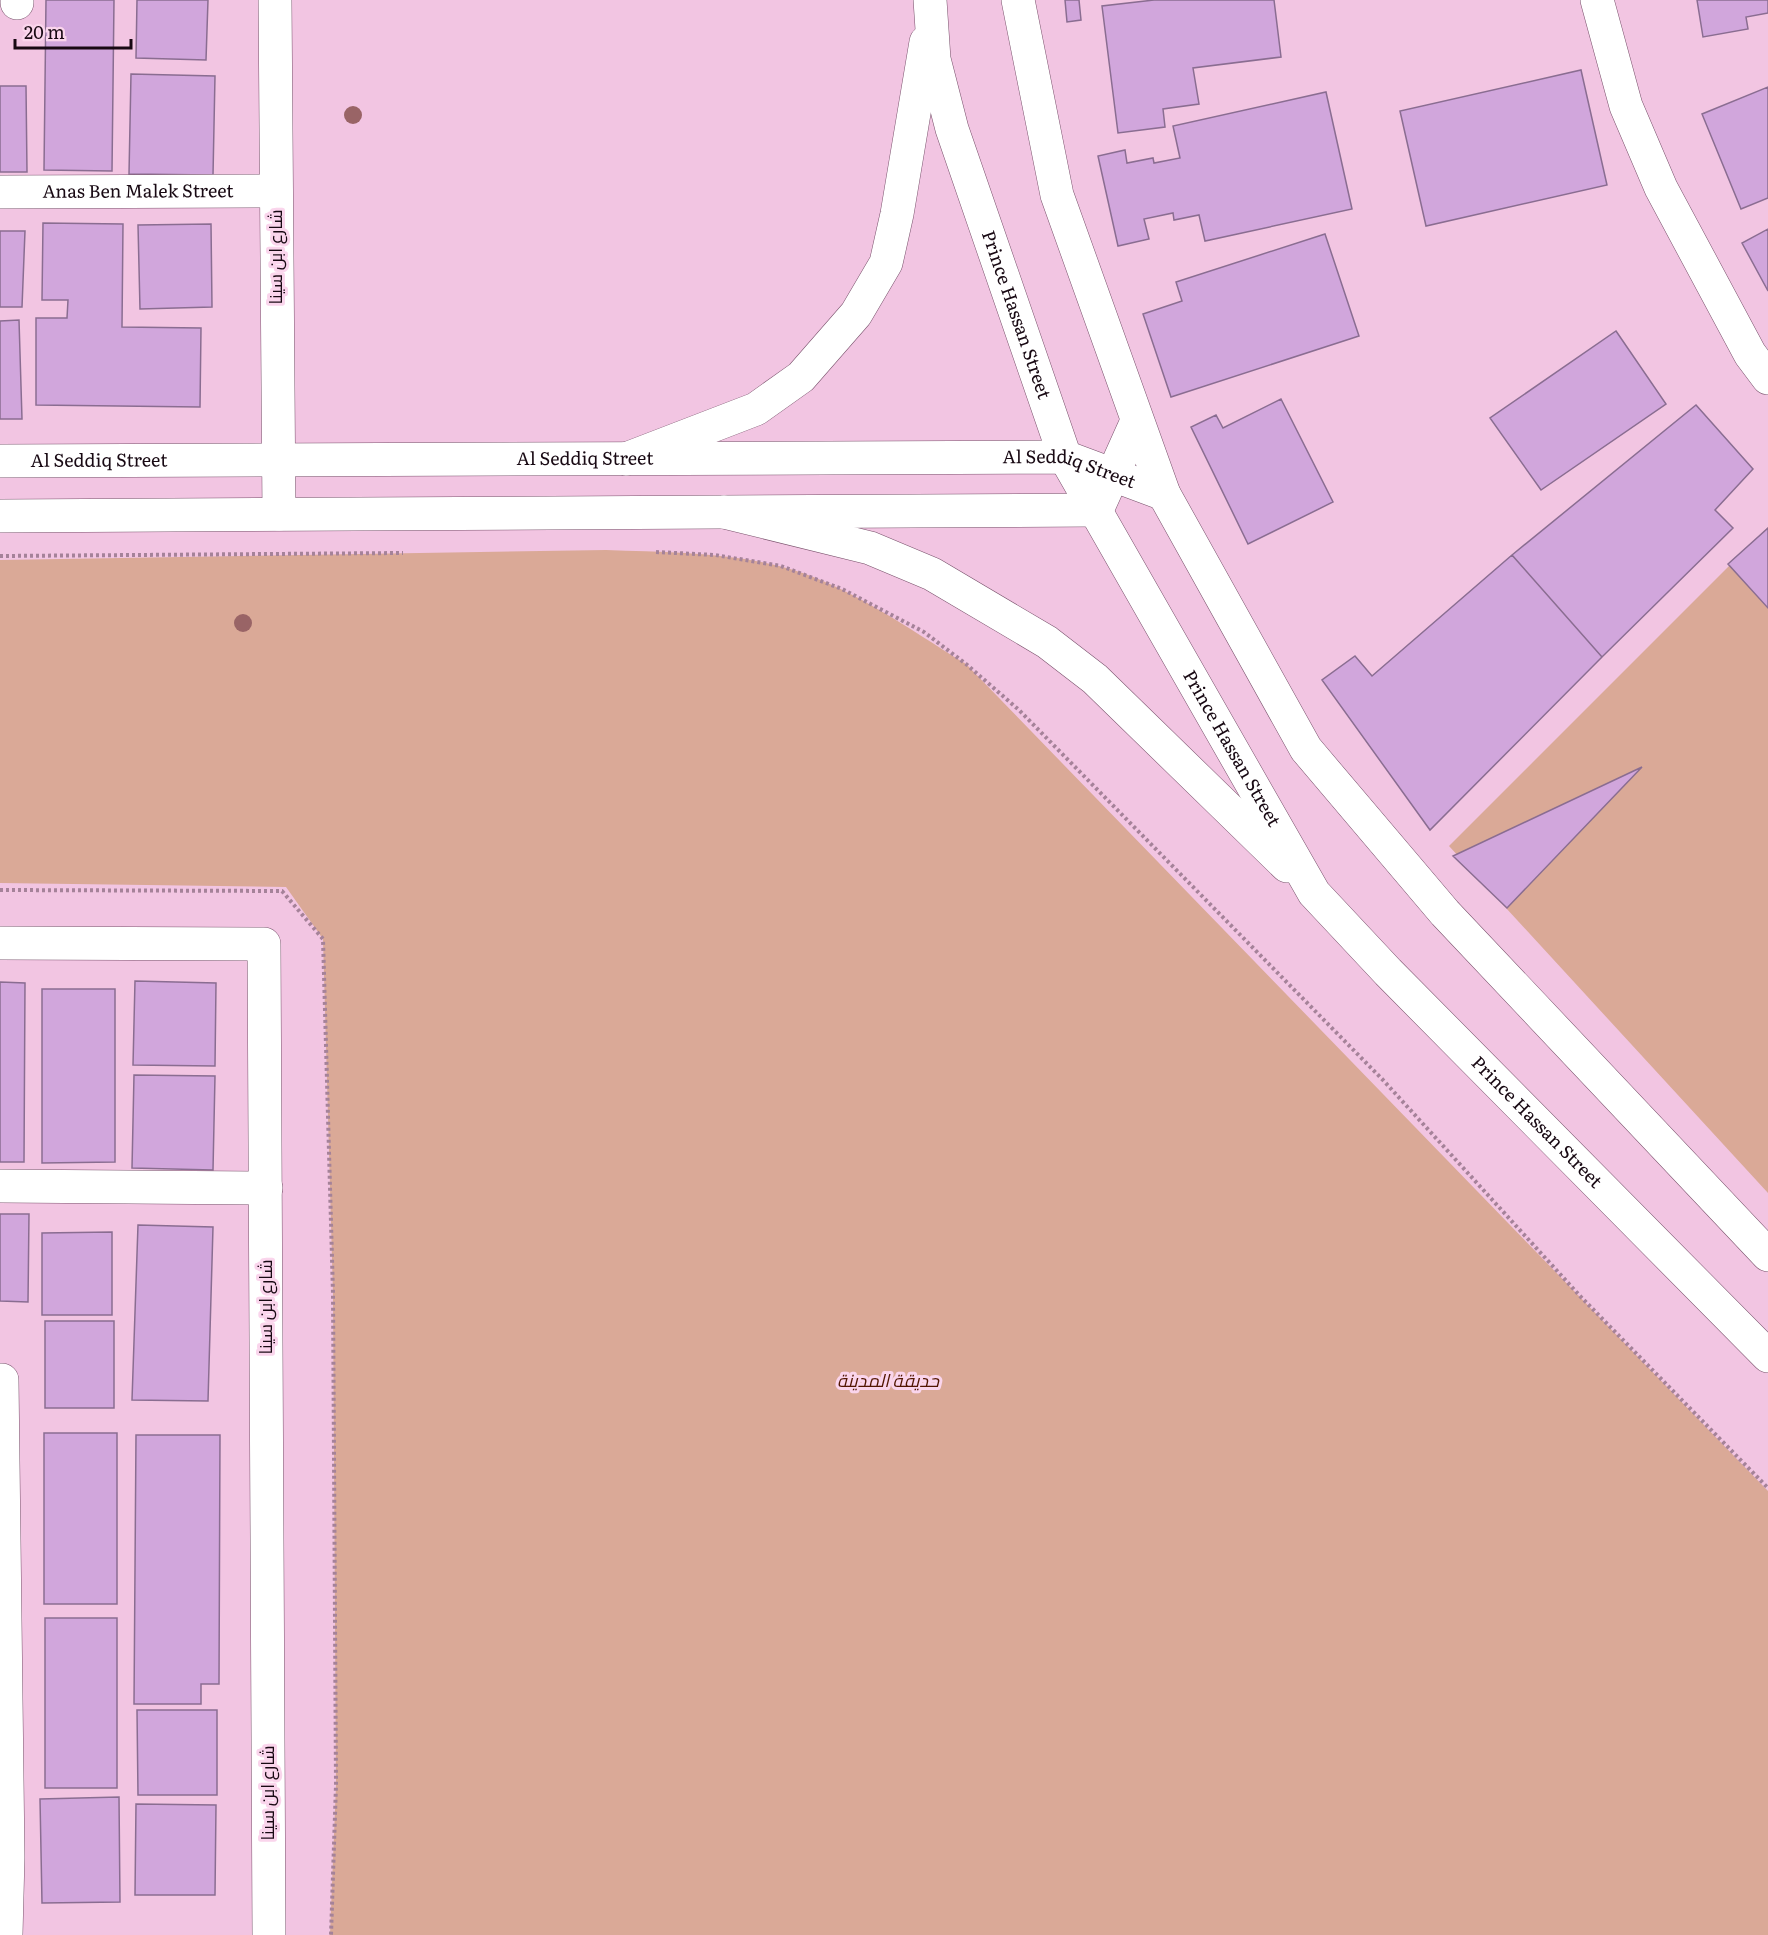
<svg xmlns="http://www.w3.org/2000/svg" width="1768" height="1935" font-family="Literata,Cairo,serif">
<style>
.green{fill:#daa997}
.building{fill:#d1a6dc;stroke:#8a6d91;stroke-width:1.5}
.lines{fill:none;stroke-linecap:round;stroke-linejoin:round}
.minor-casing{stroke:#79526c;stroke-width:34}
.major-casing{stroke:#79526c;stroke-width:34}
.path{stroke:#a58299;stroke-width:4;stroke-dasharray:3 3;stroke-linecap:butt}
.minor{stroke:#fff;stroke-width:33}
.major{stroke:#fff;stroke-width:33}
.tree{fill:#996466}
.labels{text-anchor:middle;stroke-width:6;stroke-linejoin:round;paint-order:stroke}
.street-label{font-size:18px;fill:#180913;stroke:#fad5ec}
.park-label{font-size:18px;font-style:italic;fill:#511500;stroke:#fad5ec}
</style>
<rect width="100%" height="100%" fill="#f2c5e2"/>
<!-- green -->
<path class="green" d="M1768,527V1193L1449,846Z
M606,550C664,552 723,552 779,566C847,583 907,628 966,664L1768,1491V1935H330L336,1785L333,1294L323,939L286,887L0,883V560Z"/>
<!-- building -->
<path class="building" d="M46,0H114L112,171L44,170Z
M137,0H208L206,60L136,58Z
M1065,0H1079L1081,20L1067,22Z
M1154,0H1274L1281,57L1193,68L1199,104L1163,109L1165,127L1118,133L1102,6Z
M1697,0H1768V13L1746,17L1748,29L1703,37Z
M1581,70L1607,185L1426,226L1400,111Z
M131,74L215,76L213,175L129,174Z
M0,86H26L27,172H0Z
M1768,87V198L1741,209L1702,114Z
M1326,92L1352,209L1205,241L1199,215L1174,220L1173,213L1144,219L1149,239L1118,246L1098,156L1125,150L1127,163L1153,158L1154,163L1180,158L1173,126Z
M43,223L123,224L122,327L201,328L200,407L36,405V318H67L68,300H42Z
M211,224L212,307L140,309L138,225Z
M1768,229V291L1742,243Z
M0,231H25L22,307H0Z
M1325,234L1359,336L1171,397L1143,314L1182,301L1176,282Z
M19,320L22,419H0V321Z
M1616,331L1666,404L1541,490L1490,418Z
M1281,399L1333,502L1248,544L1191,427L1216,415L1223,428Z
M1696,405L1753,469L1715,510L1733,528L1602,657L1512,555Z
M1768,528V608L1728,564Z
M1512,555L1602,657L1430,830L1322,680L1355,656L1372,676Z
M1642,767L1507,908L1453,856Z
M135,981L216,983L215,1066L133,1065Z
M0,982L25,983L24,1162H0Z
M42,989H115V1162L42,1163Z
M134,1075L215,1076L213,1170L132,1168Z
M0,1214H29L28,1302L0,1301Z
M138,1225L213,1227L208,1401L132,1400Z
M112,1232V1315H42V1233Z
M45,1321H114V1408H45Z
M44,1433H117V1604H44Z
M136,1435H220L219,1684H201V1704H134Z
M45,1618H117V1788H45Z
M137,1710H217V1795H138Z
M119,1797L120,1902L42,1903L40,1799Z
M136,1804L216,1805L215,1895H135Z"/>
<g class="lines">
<!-- minor casing -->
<g class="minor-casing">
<g id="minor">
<path d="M17,0V3"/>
<path d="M275,0L279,514"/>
<path d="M1597,0L1626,106L1661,188L1750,354L1768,378"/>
<path id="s1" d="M0,192L276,191"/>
<path id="s2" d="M0,461L1065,457L1164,494"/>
<path d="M0,516L1097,510L1137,421"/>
<path d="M0,943L264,944L269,1935"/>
<path d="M0,1186L266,1188"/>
<path d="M0,1380H2L8,1857L6,1935"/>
</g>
</g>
<!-- major casing -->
<g class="major-casing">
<g id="major">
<path id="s3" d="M930,0L934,59L952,129L1065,457L1314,893L1388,972L1768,1356"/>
<path d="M1018,0L1057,195L1164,494L1306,749L1445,913L1768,1255"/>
<path d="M626,459L756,409L801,377L856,314L886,263L897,214L926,42"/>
<path d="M724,512L870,548L932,574L1047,642L1095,679L1287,866"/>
</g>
</g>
<!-- path -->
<path class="path" d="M656,552L715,555L781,566L842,589L924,632L966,664L1019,710L1383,1080L1580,1296L1768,1488
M0,556L403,553
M0,890L282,891L323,939L333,1294L336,1785L331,1935"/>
<!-- minor -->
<use href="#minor" class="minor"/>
<!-- major -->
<use href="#major" class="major"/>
</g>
<!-- trees -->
<g class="tree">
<circle cx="353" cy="115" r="9"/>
<circle cx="243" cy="623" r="9"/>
</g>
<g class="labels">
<!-- street labels -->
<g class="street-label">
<text dy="6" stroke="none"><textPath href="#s1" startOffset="138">Anas Ben Malek Street</textPath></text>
<text transform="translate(276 257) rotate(-90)" y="6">شارع ابن سينا</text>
<text dy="6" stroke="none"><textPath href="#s3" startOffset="328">Prince Hassan Street</textPath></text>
<text dy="6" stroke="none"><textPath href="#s2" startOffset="585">Al Seddiq Street</textPath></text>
<text dy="6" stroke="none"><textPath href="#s2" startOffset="99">Al Seddiq Street</textPath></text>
<text dy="6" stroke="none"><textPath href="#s2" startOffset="1071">Al Seddiq Street</textPath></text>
<text dy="6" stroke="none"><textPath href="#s3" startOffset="814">Prince Hassan Street</textPath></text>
<text dy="6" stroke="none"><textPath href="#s3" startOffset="1300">Prince Hassan Street</textPath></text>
<text transform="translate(266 1307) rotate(-90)" y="6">شارع ابن سينا</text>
<text transform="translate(268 1793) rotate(-90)" y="6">شارع ابن سينا</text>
</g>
<!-- park labels -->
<g class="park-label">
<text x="888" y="1387">حديقة المدينة</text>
</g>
</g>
<!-- scale -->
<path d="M15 39v9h116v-9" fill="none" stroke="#180913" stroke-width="3"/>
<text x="24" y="39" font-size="18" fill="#180913" stroke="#fad5ec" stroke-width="4.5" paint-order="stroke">20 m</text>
</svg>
